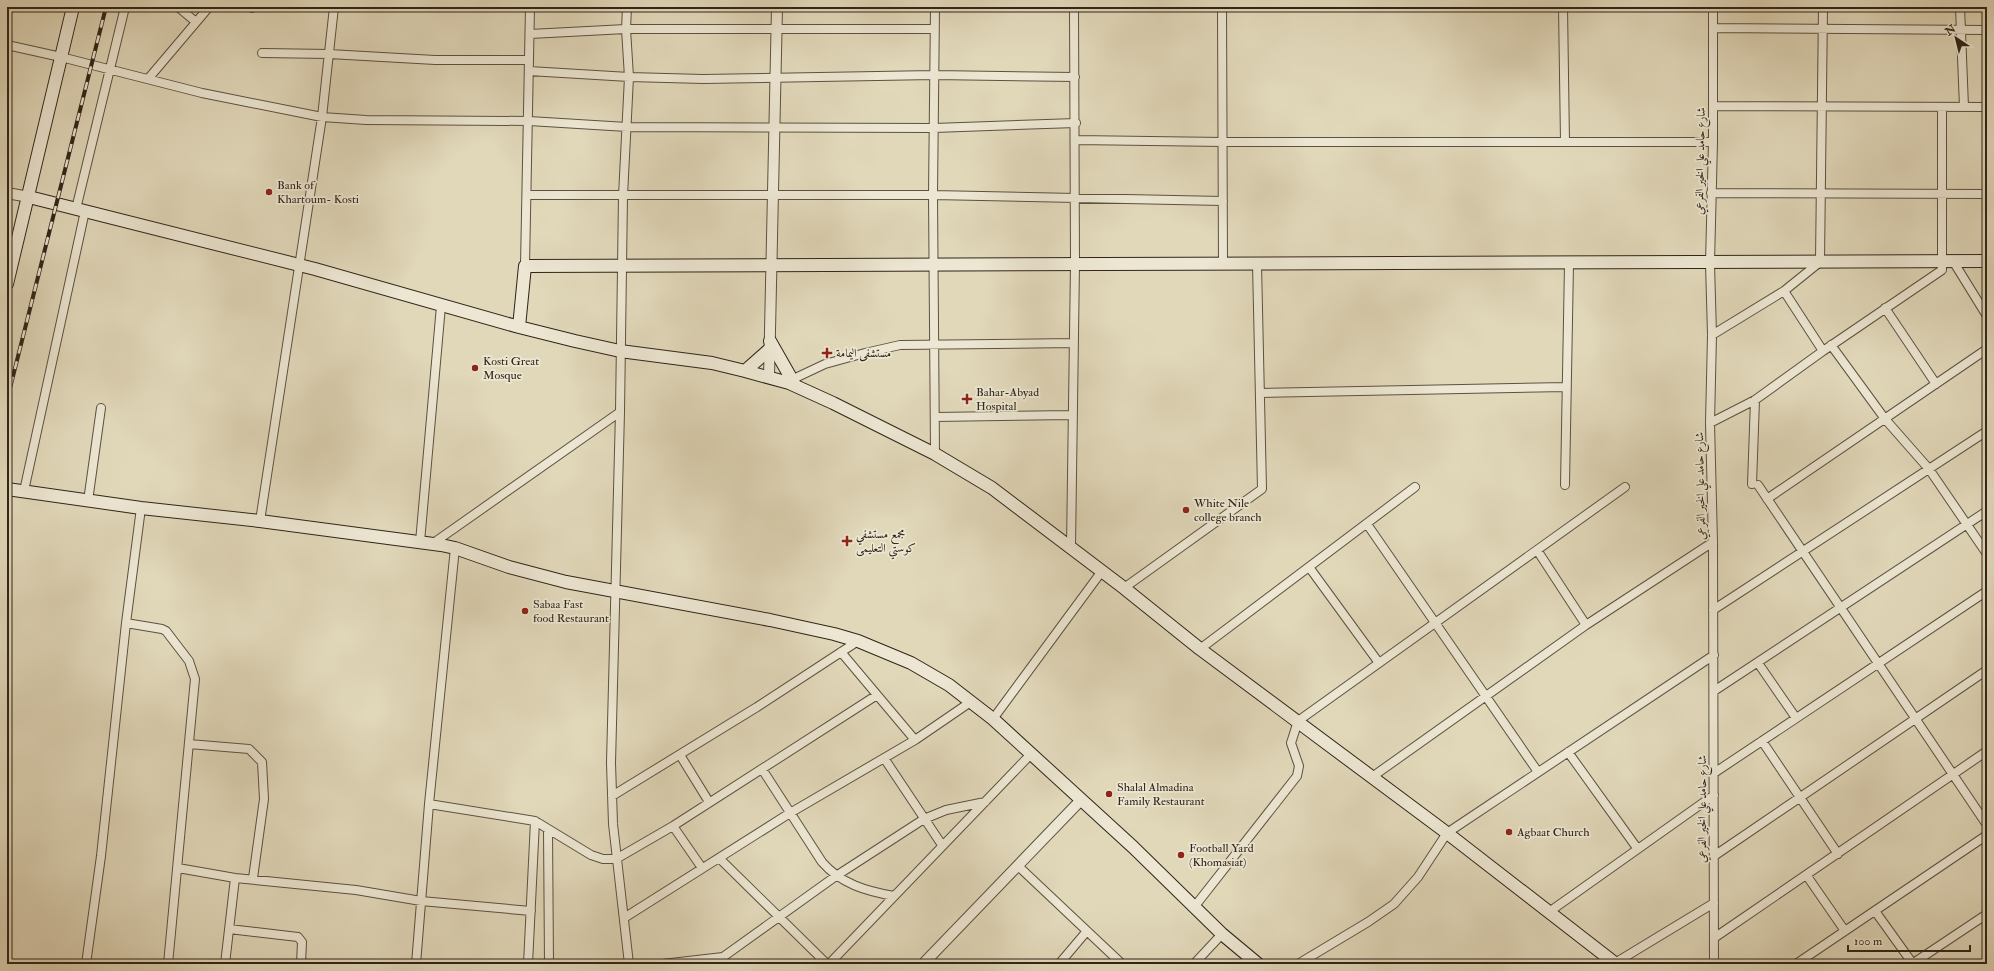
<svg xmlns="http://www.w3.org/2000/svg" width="1994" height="971" font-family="'IM FELL Double Pica',Amiri,serif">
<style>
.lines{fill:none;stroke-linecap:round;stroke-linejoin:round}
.minor-casing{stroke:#5c5240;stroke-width:10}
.tertiary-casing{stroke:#5c5240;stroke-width:12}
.secondary-casing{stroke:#302518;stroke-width:14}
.minor{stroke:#ece6d2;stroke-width:8}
.tertiary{stroke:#ece6d2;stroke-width:10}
.secondary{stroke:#ece6d2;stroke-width:12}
.rail-casing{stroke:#302518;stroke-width:4}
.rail{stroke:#ece6d2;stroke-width:2.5;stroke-dasharray:8;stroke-linecap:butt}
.poi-dot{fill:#8f2418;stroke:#ece6d2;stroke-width:1.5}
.labels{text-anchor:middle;stroke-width:3.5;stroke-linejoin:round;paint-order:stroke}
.street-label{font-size:12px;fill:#302518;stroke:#ece6d2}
.poi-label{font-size:12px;fill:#302518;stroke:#ece6d2;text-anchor:start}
</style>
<rect width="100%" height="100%" fill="#e1d8ba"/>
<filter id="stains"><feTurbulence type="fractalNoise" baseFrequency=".005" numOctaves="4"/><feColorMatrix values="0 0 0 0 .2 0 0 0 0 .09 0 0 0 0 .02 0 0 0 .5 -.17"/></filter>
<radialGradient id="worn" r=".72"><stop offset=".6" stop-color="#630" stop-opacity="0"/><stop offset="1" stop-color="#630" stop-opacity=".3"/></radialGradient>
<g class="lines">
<!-- minor casing -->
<g class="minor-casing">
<path id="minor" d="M178,7L196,22
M627,7L626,29L629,77L623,196L620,412L611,763L613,824L629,964
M935,7L933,195L935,454
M1222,7L1223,263
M1563,7L1565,142
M1713,7V142L1710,263L1712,335L1710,423L1713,542L1714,964
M1960,7L1964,107
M252,8L253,7
M1713,28L1987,30
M530,34L626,29H934
M7,45L61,57L202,93L322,117L366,120L529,121L627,127L934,128L1076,123
M262,53L329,54L435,60H528
M529,71L629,77L703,79L934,75L1075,77
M148,79L209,7
M1713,106L1987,107
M1076,140L1223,142H1713
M1711,193L1987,194
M527,195H933L1223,201
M76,209L125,7
M1953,261L1987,316
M525,266L530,7
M1784,291L1823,351
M1885,308L1936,384
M1712,335L1784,291L1820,262L1823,7
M1831,345L1885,419L1929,469L1987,554
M791,380L825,364L865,353L900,345L1073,343
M1260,393L1566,387
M935,417L1072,415
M1710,423L1755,400L1823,351L1942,270V107
M1752,484L1755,400
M1565,485L1569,264
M1758,485L1987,825
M24,491L85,211
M1767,499L1987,349
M88,501L101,408
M260,521L322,117L334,7
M1367,524L1538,772
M420,542L441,306
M432,544L620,412
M1071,547L1075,264L1074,7
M1537,550L1586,625
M1309,567L1379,663
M1124,588L1262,489L1257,264
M1713,610L1987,431
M126,623L162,629L166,631L189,661L195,679L168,964
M1200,649L1415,487
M841,652L915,740
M1758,663L1796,718
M1714,691L1987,511
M993,719L1102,571
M1762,741L1838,854
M189,744L249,749L262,762L264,799L253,878
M1568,752L1637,848
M680,755L709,802
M884,758L942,845
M762,769L822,862C841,884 866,891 894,896
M1714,773L1987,591
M1372,777L1586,625L1713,542
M612,796L757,707L858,641
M429,804L535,821L591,855L603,859H616L673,826L877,695
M673,826L702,868
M548,829L549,964
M1714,856L1987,670
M719,858L827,964
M1018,866L1122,964
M178,868L235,878L356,890L421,901L531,911
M1807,876L1845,931
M1195,906L1297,776L1299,766L1291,743L1298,721L1625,487
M1875,911L1913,964
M1549,912L1714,795
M624,918L790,813L915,740L972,701
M229,929L298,937L302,942L301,964
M1714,938L1987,751
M1615,963L1714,903
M86,964L101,856L126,623L141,508
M225,964L235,878
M416,964L429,804L455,548
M528,964L535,821
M662,964L723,957L836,876L924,819L946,810L985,802
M829,964L1032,753
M1059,964L1087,931
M1194,964L1222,934
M1298,964L1368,922L1394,904L1418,877L1447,833L1714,655
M1796,964L1987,835
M1912,964L1987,914"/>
</g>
<!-- tertiary casing -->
<g class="tertiary-casing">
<path id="tertiary" d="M7,193L29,197
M769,377L777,7
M923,964L1081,800"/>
</g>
<!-- secondary casing -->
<g class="secondary-casing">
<path id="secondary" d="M29,197L315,269L519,327L575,341L620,351L712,363L745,371L789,383L833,403L935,454L992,488L1124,588L1200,649L1447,833L1616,964
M7,284L73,7
M519,327L525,266L1987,261
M770,341L795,385
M745,371L771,348
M7,489L141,508L260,521L441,545L455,548L509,567L566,582L770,620L834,634L858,641L911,663L949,685L993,719L1133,847L1222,934L1258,964"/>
</g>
<!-- minor -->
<use href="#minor" class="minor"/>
<!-- tertiary -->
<use href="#tertiary" class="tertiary"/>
<!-- secondary -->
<use href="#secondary" class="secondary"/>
<!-- rail casing -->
<g class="rail-casing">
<path id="rail" d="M7,400L106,7"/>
</g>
<!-- rail -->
<use href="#rail" class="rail"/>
</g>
<!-- markers -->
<g class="poi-dot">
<circle cx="269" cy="192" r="4"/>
<path d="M825 347h4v4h4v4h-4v4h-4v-4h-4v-4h4z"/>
<circle cx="475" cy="368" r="4"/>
<path d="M965 393h4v4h4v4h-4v4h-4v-4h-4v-4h4z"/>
<circle cx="1186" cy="510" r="4"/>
<path d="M845 535h4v4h4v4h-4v4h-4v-4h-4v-4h4z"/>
<circle cx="525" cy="611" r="4"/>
<circle cx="1109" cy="794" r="4"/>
<circle cx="1509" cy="832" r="4"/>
<circle cx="1181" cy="855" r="4"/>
</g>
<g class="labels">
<!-- street labels -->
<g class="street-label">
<text transform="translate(1700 161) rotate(-89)" y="4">شارع حامد علي الخير الفرعي</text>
<text transform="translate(1700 486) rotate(-91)" y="4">شارع حامد علي الخير الفرعي</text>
<text transform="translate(1702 809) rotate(-90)" y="4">شارع حامد علي الخير الفرعي</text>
</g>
<!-- poi labels -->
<g class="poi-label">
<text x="277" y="189">Bank of<tspan x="277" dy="14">Khartoum- Kosti</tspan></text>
<text x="836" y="357">مستشفى اليمامة</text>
<text x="483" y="365">Kosti Great<tspan x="483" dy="14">Mosque</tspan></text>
<text x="976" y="396">Bahar-Abyad<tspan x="976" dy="14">Hospital</tspan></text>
<text x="1194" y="507">White Nile<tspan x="1194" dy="14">college branch</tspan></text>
<text x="856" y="538">مجمع مستشفي<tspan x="856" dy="14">كوستي التعليمى</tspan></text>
<text x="533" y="608">Sabaa Fast<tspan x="533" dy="14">food Restaurant</tspan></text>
<text x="1117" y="791">Shalal Almadina<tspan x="1117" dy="14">Family Restaurant</tspan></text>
<text x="1517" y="836">Agbaat Church</text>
<text x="1189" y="852">Football Yard<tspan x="1189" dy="14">(Khomasiat)</tspan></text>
</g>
</g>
<!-- margin -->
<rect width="1994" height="971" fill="none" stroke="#e1d8ba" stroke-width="24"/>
<rect x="8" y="8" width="1978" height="955" fill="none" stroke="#302518" stroke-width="2"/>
<rect x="12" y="12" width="1970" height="947" fill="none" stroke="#302518"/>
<!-- north arrow -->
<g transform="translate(1956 38) rotate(325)" stroke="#ece6d2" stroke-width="3" paint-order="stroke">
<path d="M0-3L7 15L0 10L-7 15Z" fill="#302518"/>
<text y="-6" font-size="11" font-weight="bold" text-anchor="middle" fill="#302518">N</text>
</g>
<!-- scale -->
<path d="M1848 945v6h122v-6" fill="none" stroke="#302518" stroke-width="2"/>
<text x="1854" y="945" font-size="12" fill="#302518" stroke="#ece6d2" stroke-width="3" paint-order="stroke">100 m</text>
<rect width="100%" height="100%" filter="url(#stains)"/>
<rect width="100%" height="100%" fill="url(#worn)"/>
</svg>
